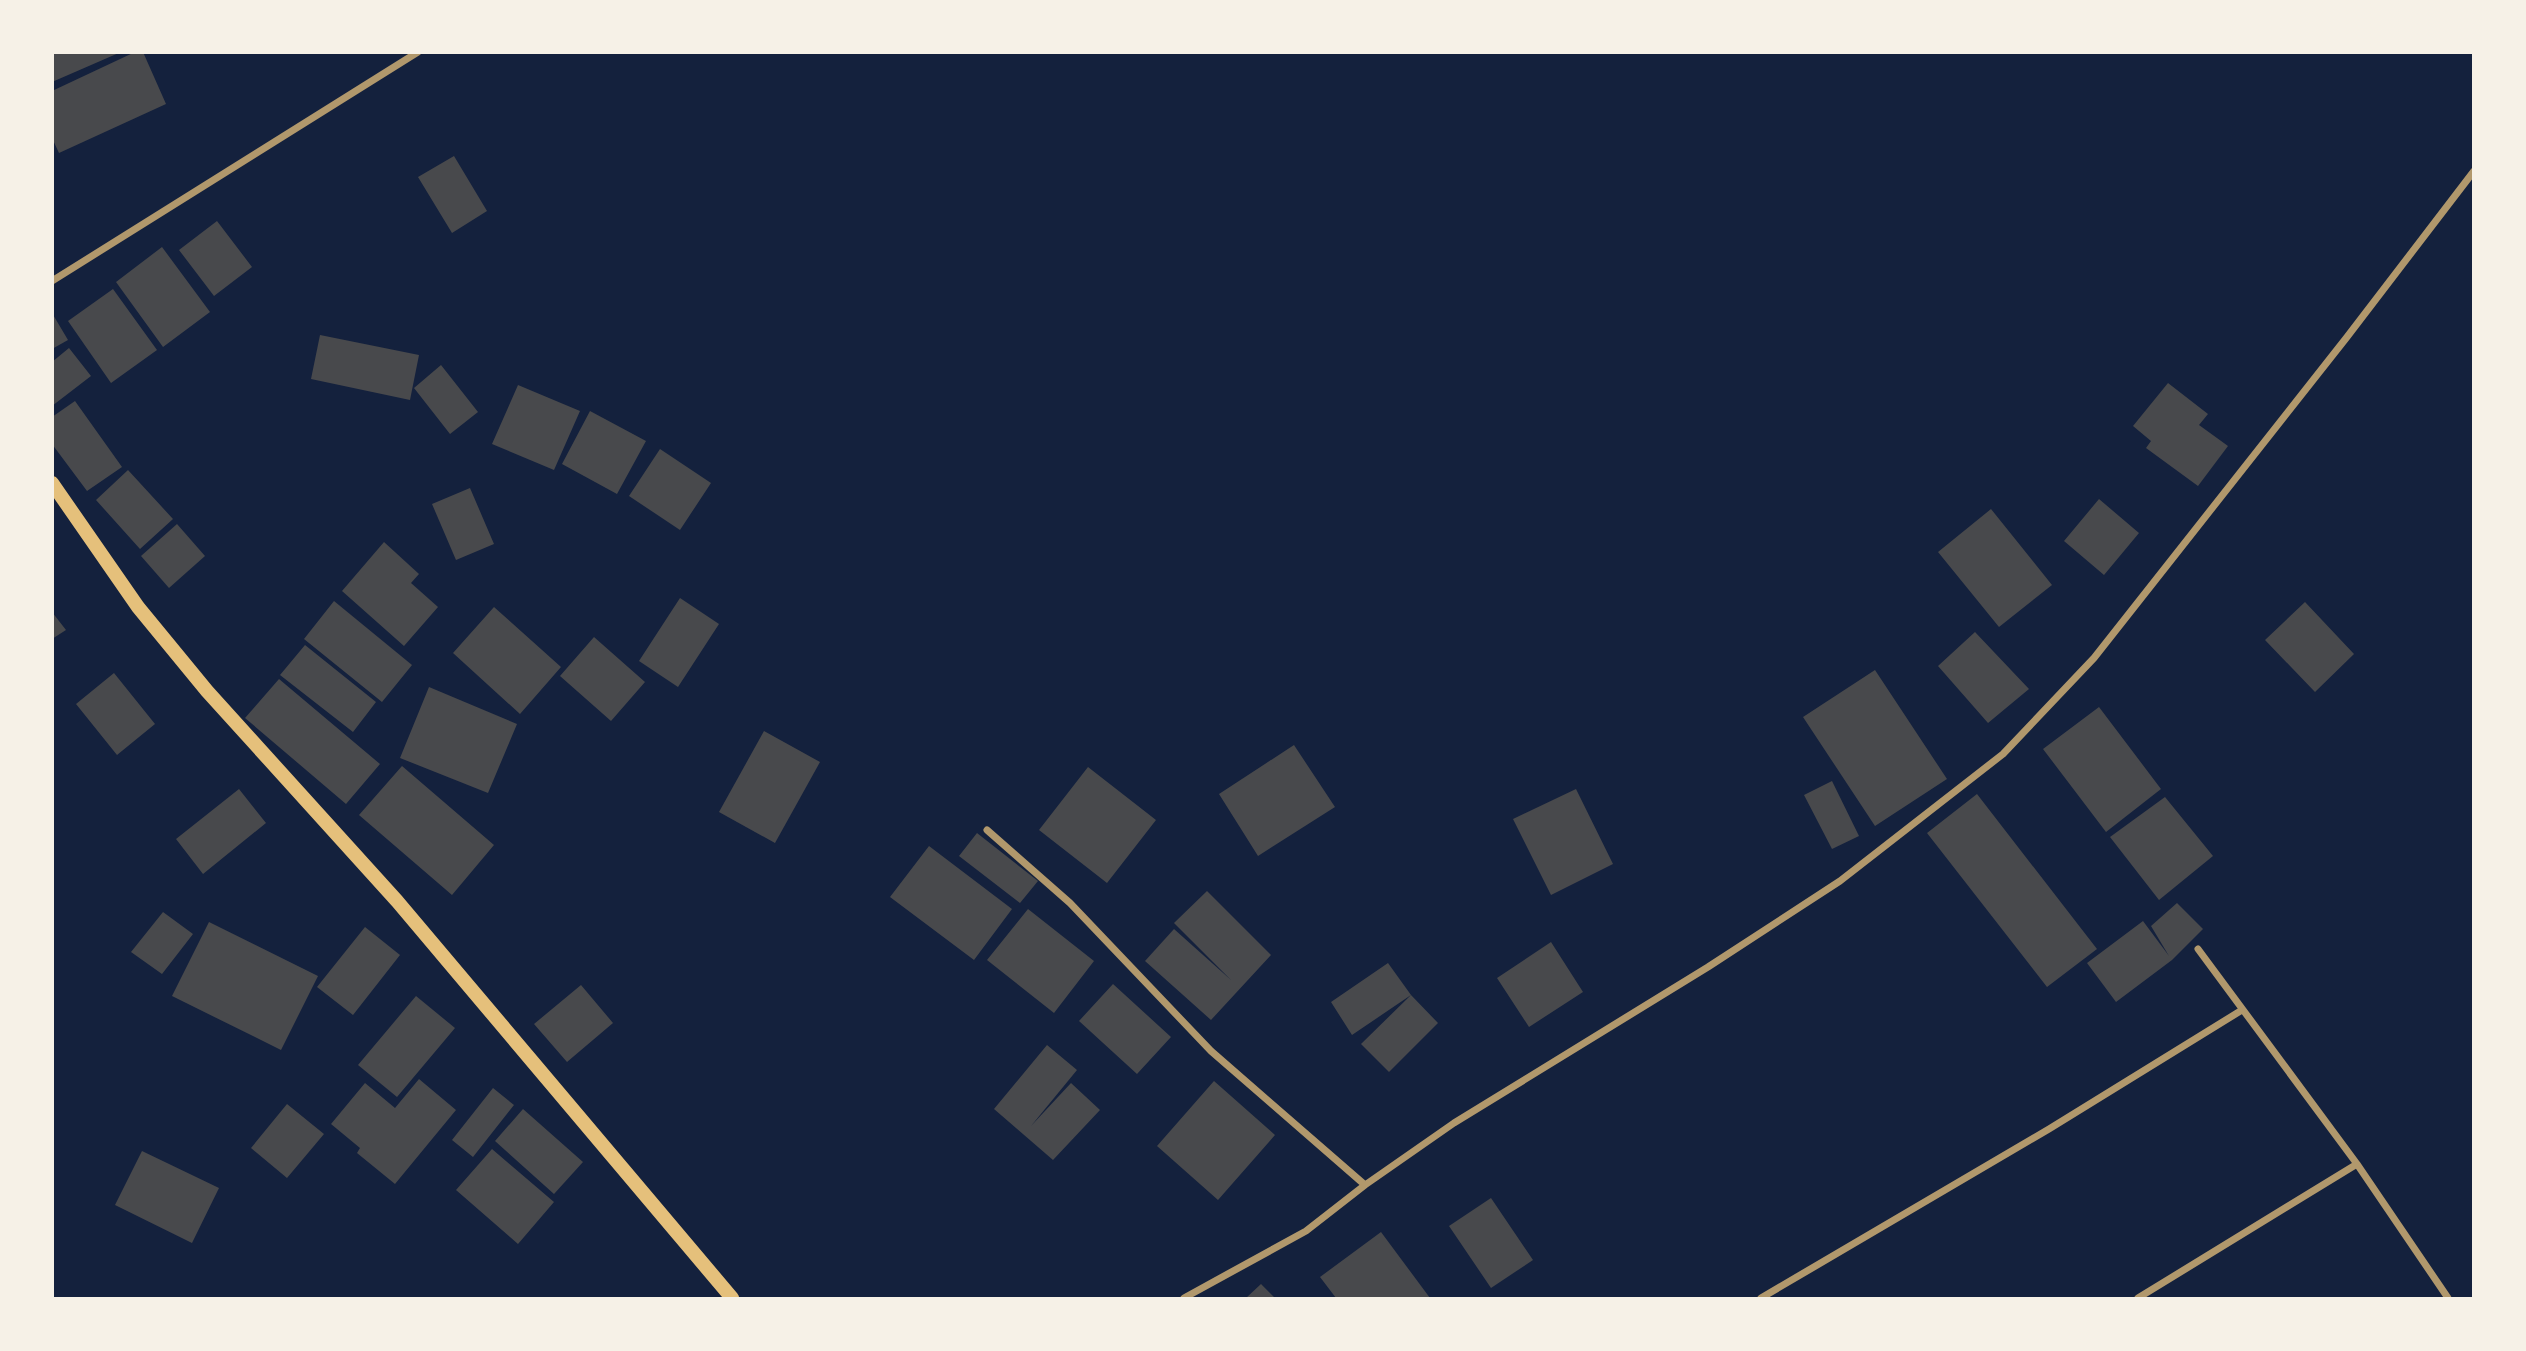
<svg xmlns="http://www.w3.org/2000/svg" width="2526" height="1351" font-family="'Titillium Web',sans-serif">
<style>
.building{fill:#48494c}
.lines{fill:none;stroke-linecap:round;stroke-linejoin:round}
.minor{stroke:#b1986c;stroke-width:7}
.secondary{stroke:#e5c07b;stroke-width:14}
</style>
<rect width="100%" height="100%" fill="#14213d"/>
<!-- building -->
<path class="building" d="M52,52H121L52,82Z
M135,52H143L166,104L59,153L52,138V91Z
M454,156L487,211L452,233L418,177Z
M217,221L252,267L214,296L179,250Z
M162,247L210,312L163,347L116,282Z
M113,289L157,350L111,383L68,321Z
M52,313L68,340L52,349Z
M320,335L419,355L410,400L311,379Z
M69,348L91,376L52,406V362Z
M441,365L478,412L450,434L414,388Z
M2168,383L2208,414L2199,425L2228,446L2198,486L2146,448L2151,441L2133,426Z
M518,385L580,411L554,470L492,444Z
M75,401L122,467L87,491L52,444V417Z
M590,411L646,441L617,494L562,464Z
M660,449L711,483L680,530L629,496Z
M128,470L173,519L140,549L96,500Z
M470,488L494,544L456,560L432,504Z
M2099,499L2139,533L2104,575L2064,541Z
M1991,509L2052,585L1999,627L1938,552Z
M177,524L205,556L169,588L141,556Z
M384,542L419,574L411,583L438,607L404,646L342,591Z
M680,598L719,624L678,687L639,661Z
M334,601L412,665L382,702L304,639Z
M2305,602L2354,654L2315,692L2265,640Z
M494,607L561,667L520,714L453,653Z
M52,612L66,630L52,639Z
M1975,632L2029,689L1988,723L1938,666Z
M594,637L645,682L611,721L560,676Z
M305,645L376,702L353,732L280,675Z
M1875,670L1947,779L1875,826L1803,717Z
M114,673L155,724L117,755L76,704Z
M279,679L380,764L346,804L245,718Z
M429,687L517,724L488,793L400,758Z
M2099,707L2161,789L2106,832L2043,749Z
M764,731L820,762L775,843L719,812Z
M1294,745L1335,807L1258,856L1219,794Z
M402,766L494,845L452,895L359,815Z
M1088,767L1156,820L1107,883L1039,830Z
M1832,781L1859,836L1832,849L1804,795Z
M239,789L266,823L203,874L176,839Z
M1576,789L1613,864L1551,895L1513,819Z
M1977,794L2097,949L2047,987L1927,833Z
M2165,797L2213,856L2159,900L2110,837Z
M977,833L1038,881L1020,903L959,856Z
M929,846L1012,909L974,960L890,897Z
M1207,891L1271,955L1211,1020L1145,961L1174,929L1231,980L1174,923Z
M2177,903L2203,929L2172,960L2116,1002L2087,963L2143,921L2169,956L2151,926Z
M1028,909L1094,961L1054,1013L987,960Z
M163,912L193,934L162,974L131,952Z
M209,922L318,976L281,1050L172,996Z
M365,927L400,955L353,1015L317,987Z
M1551,942L1583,992L1529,1027L1497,978Z
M1388,963L1411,995L1352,1035L1331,1002Z
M1113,984L1171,1037L1137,1074L1079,1021Z
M581,985L613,1023L567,1062L534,1024Z
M1411,995L1438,1023L1389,1072L1361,1044Z
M416,996L455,1028L397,1097L358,1065Z
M1047,1045L1077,1070L1031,1126L1071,1083L1100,1110L1053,1160L994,1109Z
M419,1079L456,1110L395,1184L357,1153L360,1148L331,1124L365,1083L395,1108Z
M1214,1081L1275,1135L1218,1200L1157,1146Z
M493,1088L514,1105L473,1157L452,1140Z
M287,1104L324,1134L287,1178L251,1148Z
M523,1109L583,1162L554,1194L495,1141Z
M492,1149L554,1202L518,1244L456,1190Z
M142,1151L219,1188L192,1243L115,1205Z
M1491,1198L1533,1260L1491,1288L1449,1226Z
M1381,1232L1430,1298H1336L1320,1277Z
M1261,1284L1275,1298H1246Z"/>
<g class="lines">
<!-- minor -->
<path class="minor" d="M52,281L418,52
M987,830L1070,903L1211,1051L1365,1185
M2198,949L2357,1164L2448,1298
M1184,1298L1306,1231L1365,1185L1454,1123L1708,967L1840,881L2003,754L2094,658L2347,337L2474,171
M1761,1298L2049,1129L2242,1010
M2138,1298L2357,1164"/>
<!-- secondary -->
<path class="secondary" d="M52,483L138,607L207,691L397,901L732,1298"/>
</g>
<!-- border -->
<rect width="2526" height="1351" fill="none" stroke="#f6f1e7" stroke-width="108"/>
</svg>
